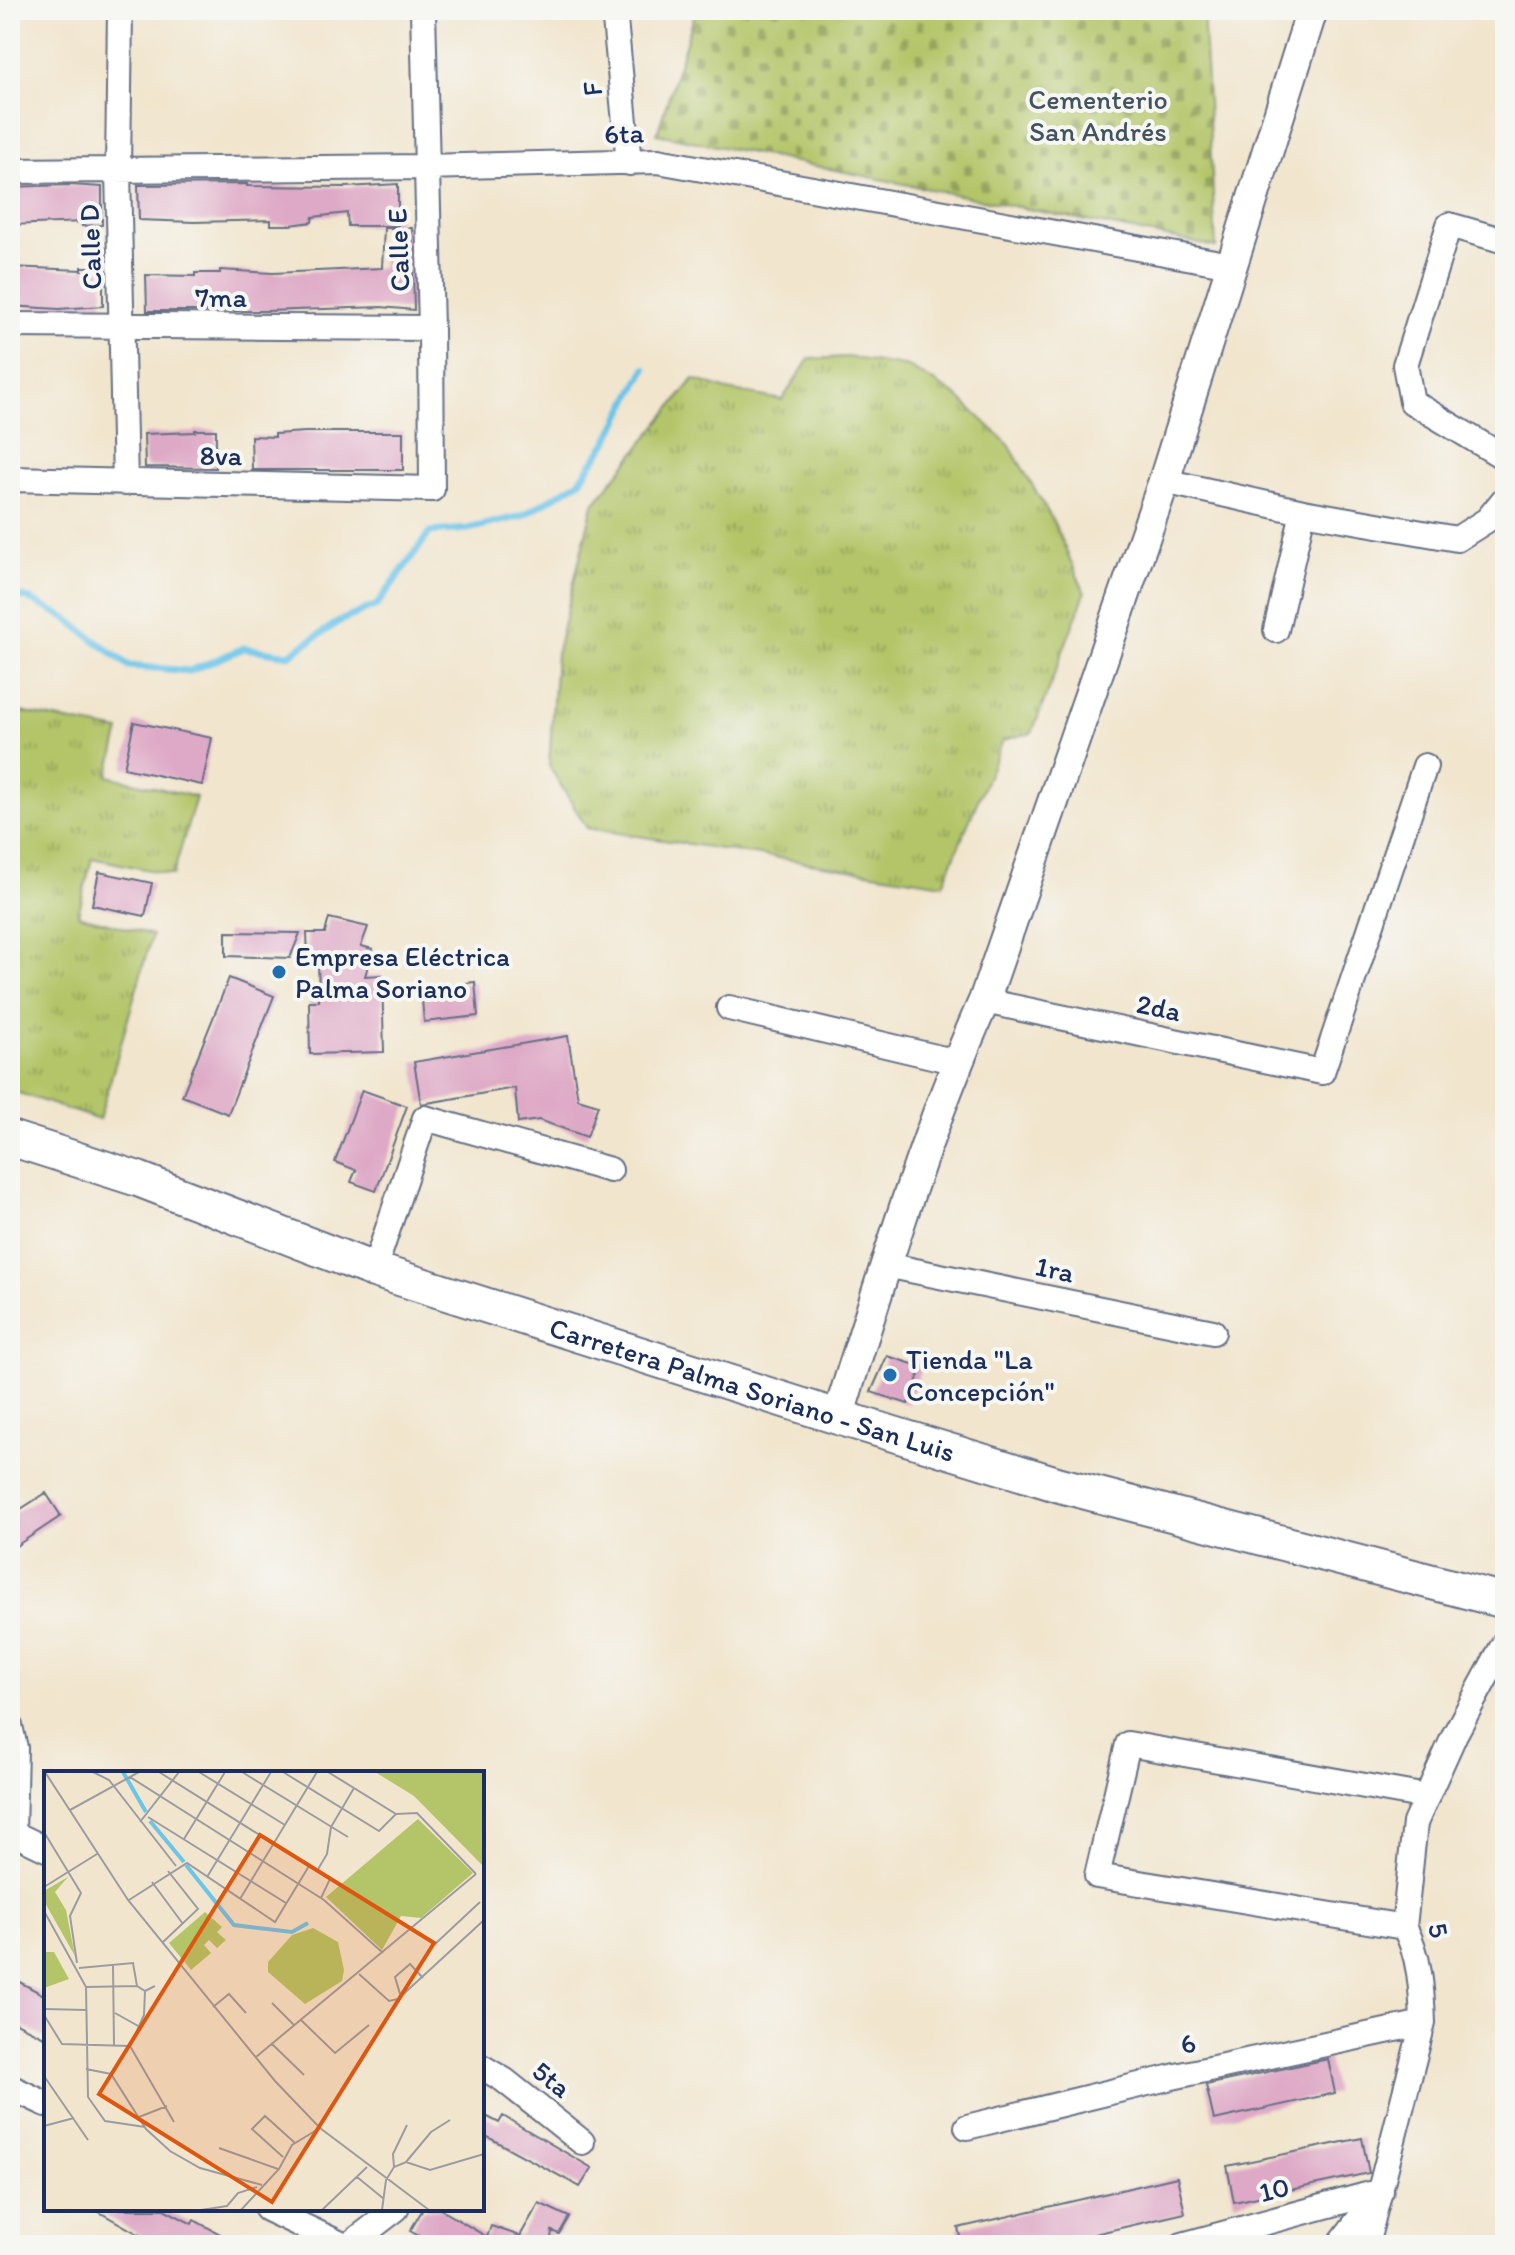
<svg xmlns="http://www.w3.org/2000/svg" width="1515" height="2255" font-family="Itim,sans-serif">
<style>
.grass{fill:url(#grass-tufts);stroke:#677a63;stroke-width:2}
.cemetery{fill:url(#cemetery-stones);stroke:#677a63;stroke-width:2}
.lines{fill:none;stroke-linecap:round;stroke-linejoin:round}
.stream{stroke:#6cc4e9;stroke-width:7}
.building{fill:#dea9c6}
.minor-casing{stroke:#666f85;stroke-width:28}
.tertiary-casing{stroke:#666f85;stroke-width:34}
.secondary-casing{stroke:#666f85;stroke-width:38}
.minor{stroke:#fff;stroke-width:24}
.tertiary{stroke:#fff;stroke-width:30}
.secondary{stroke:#fff;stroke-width:34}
.poi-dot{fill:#1f6fb2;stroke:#f6f6f2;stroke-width:3}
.labels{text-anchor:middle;stroke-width:8;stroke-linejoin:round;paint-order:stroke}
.street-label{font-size:28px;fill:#1b2f5e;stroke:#f6f6f2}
.park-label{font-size:28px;fill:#415460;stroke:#f6f6f2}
.poi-label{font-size:28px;fill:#1b2f5e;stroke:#f6f6f2;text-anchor:start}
.inset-river{fill:none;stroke:#6cc4e9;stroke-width:4}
.inset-road{fill:none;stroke:#9b9ca1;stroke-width:2}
.view{fill:#de5710;fill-opacity:0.15;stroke:#de5710;stroke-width:4}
.inset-edge{fill:none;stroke:#1b2f5e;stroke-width:4}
</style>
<defs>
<pattern id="grass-tufts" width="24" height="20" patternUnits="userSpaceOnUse" patternTransform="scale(2)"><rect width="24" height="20" fill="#b3c568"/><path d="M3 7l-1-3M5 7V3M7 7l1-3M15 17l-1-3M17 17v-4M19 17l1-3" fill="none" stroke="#91a059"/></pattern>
<pattern id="cemetery-stones" width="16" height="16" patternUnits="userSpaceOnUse" patternTransform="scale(2)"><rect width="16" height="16" fill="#b3c568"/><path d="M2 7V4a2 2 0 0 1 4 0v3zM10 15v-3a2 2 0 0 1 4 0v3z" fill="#91a059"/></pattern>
</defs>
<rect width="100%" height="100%" fill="#f6f6f2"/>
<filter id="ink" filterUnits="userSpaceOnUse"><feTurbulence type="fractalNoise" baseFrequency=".0125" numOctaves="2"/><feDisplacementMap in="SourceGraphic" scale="16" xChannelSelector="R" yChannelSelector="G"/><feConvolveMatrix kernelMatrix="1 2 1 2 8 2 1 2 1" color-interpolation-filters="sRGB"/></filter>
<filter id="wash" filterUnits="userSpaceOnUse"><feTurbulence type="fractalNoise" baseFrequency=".006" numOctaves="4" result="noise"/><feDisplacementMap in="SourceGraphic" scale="32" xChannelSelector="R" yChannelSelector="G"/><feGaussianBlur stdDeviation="1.8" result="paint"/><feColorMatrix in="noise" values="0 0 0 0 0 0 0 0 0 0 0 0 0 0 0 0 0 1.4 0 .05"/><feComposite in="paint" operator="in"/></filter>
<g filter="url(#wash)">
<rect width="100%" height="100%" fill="#f1e5cd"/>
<!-- grass -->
<path class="grass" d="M847,357L909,367L957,396L1009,445L1053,521L1085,593L1032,733L1003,740L943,884L587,828L549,766L556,655L593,505L694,379L727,390L782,400L809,359Z
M10,710L120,731L108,776L196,797L173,875L92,858L78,915L152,935L99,1120L10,1090Z"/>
<!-- cemetery -->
<path class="cemetery" d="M696,10H1203L1216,247L657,134Z"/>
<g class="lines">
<!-- stream -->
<path class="stream" d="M10,596L27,598L66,618L129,666L190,671L244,648L289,655L340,621L377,605L430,532L468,529L522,516L579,482L607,442L645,369"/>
</g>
<g id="blocks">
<!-- building -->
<path class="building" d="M247,184V186L347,187L398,184V226H348L347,213L313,217L312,222L291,225H271V220L194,222L139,220L138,185Z
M70,185L102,187V225L82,226V222L10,225V187Z
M384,228H412L414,310L381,307L266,311H147L146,275L195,276V273H220V270L273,273L382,268Z
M10,267L82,270V267H103V306L59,309L10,306Z
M195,430H216V468L145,467L144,434L195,432Z
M305,432H403V470H252L251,436L275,437V434Z
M134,722L212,738L202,785L124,768Z
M99,872L152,883L145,916L92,905Z
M329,918L368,927L361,946L373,949L365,976L382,975L384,1052L310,1054L309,1001H319L318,958H308L307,933H325Z
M226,932L300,933L290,958L226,956Z
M229,978L274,996L228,1114L182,1096Z
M475,982L478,1016L424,1022L421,989Z
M568,1036L578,1099L598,1105L587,1137L539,1120L518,1123L515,1088L421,1104L414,1062Z
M362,1090L407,1106L376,1191L351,1182L356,1170L335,1162Z
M887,1356L922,1367L908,1404L871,1392Z
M46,1493L61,1516L10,1550V1516Z
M10,1977L46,1996V2038L10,2020Z
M1328,2059L1335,2093L1214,2120L1206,2085Z
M482,2114L499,2123L503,2116L592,2168L580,2187L482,2134Z
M1362,2138L1369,2173L1234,2202L1227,2166Z
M1177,2177L1185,2213L1047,2245H962L958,2228Z
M539,2203L569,2217L559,2234L552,2231L550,2245H435L410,2231L423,2209H440L487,2237L491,2226L520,2236Z
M94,2209H164L192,2224L194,2220L241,2245H158Z"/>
</g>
</g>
<g filter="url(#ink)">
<use href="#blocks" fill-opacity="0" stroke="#666f85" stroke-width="2"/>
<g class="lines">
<!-- minor casing -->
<g class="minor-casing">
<path id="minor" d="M120,10L118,171L125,483
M614,10L629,163
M10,171L425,167L658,161L1231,265
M1505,241L1449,225L1405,365L1412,402L1505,458
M10,325L431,328
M10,479L432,489L431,328L423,10
M1164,481L1303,512L1457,539L1487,520L1505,498
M1276,630L1303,512
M984,1001L1322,1072L1425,766
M729,1008L957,1062
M886,1265L1213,1332
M374,1270L425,1118L610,1170
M10,1726L15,1748L13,1833
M10,1835L13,1833L46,1849
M1404,1927L1097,1876L1128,1744L1427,1797
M482,2067L504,2080L582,2142
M10,2087L46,2104
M967,2127L1172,2077L1423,2023
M267,2209L343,2245
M349,2245L396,2209
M1182,2245L1381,2191
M1339,2245L1372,2202
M1366,2245L1423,2023C1422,1992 1420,1954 1404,1927L1415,1823L1455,1734L1505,1642"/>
</g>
<!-- tertiary casing -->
<g class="tertiary-casing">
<path id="tertiary" d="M838,1417C882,1277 924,1135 984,1001L1164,481L1312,10"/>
</g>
<!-- secondary casing -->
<g class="secondary-casing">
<g id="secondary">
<path id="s1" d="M10,1138L138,1179L374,1270L838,1417L1060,1485L1505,1601"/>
</g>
</g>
<!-- minor -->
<use href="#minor" class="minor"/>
<!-- tertiary -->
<use href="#tertiary" class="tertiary"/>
<!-- secondary -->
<use href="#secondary" class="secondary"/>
</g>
</g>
<!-- markers -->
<g class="poi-dot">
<circle cx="279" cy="972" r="8"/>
<circle cx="890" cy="1375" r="8"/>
</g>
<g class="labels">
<!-- street labels -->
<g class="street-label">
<text transform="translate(592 89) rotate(-95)" y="10">F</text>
<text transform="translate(624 133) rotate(-2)" y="10">6ta</text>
<text transform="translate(90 247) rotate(-92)" y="10">Calle D</text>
<text transform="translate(398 250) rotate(-92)" y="10">Calle E</text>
<text x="221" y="307">7ma</text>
<text transform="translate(221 455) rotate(1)" y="10">8va</text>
<text transform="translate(1159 1007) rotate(12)" y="10">2da</text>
<text transform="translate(1055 1269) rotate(12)" y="10">1ra</text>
<text dy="10" stroke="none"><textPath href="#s1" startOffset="784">Carretera Palma Soriano - San Luis</textPath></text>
<text transform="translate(1439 1930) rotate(78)" y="10">5</text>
<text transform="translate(1188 2043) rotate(-12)" y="10">6</text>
<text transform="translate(552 2079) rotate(38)" y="10">5ta</text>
<text transform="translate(1274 2189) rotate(-15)" y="10">10</text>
</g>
<!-- park labels -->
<g class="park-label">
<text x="1098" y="109">Cementerio<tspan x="1098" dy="32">San Andrés</tspan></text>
</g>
<!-- poi labels -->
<g class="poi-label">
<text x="295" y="966">Empresa Eléctrica<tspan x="295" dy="32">Palma Soriano</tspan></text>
<text x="906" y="1369">Tienda "La<tspan x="906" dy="32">Concepción"</tspan></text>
</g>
</g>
<!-- overview -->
<g transform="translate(44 1771)">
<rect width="440" height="440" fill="#f1e5cd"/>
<path d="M331,1H440V96L370,25ZM24,106L11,121L22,139L31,185L0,130V120ZM161,141L178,156L173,161L182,169L173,177L165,169L160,174L167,182L147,199L125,172ZM269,157L294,171L300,199L298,210L261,233L224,201V191L248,164Z" fill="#b3c568"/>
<path d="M374,48L429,102L377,147L357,145L338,179L282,126Z" fill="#b3c568"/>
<path d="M0,181H10L25,208L0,217Z" fill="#b3c568"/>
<path class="inset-river" d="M79,1L102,41M106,50L140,91M142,94L190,154L248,161L264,152"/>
<path class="inset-road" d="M1,1L84,129L231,310L276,357L385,439M49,1L65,9L132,95M115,1L286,108L277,127M155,1L241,54M198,1L304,66M239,1L335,60L352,43M284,1L352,43L373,42L432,103M86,6L280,129L339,182M26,39L95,1M104,46L242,132M96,51L135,1M0,61L37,122L26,145L33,192M140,68L181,1M273,100L283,83L287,56L310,17M163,106L227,1M108,111L139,153M0,116L53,83M196,128L273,1M85,129L143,92L231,151L265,95M0,140L42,216L44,326L61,350L101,356M119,171L154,138L124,100M390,174L436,131M69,193L70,274M35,197L89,192L93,215M315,203L345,230L354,228L440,149M42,216L93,215L101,220L111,215M357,226L351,206L366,193L379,207M228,232L250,254M169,236L185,223L202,242M0,238L42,239M71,242L96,256M0,244L18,273L86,275L130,351M257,249L291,282L325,254M227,272L260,304M86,275L100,244L101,220M212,286L432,103M42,298L67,303L102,358L126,380L156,397L218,414M0,305L44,369M95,346L123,335M0,355L30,347M175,377L234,398M239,386L208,358L221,345L251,372M362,391L387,361L406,349M350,396L349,383L363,354M313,406L340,428M157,439L183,435L194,422L213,416M197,439L235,398L248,374L276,357M278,439L323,396M338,439L342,409L350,396L362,391L386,399L440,383"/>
<path class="view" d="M216,64L390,172L228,431L55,323Z"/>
<rect width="440" height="440" class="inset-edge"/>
</g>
<!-- margin -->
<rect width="1515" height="2255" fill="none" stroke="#f6f6f2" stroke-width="40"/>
</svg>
